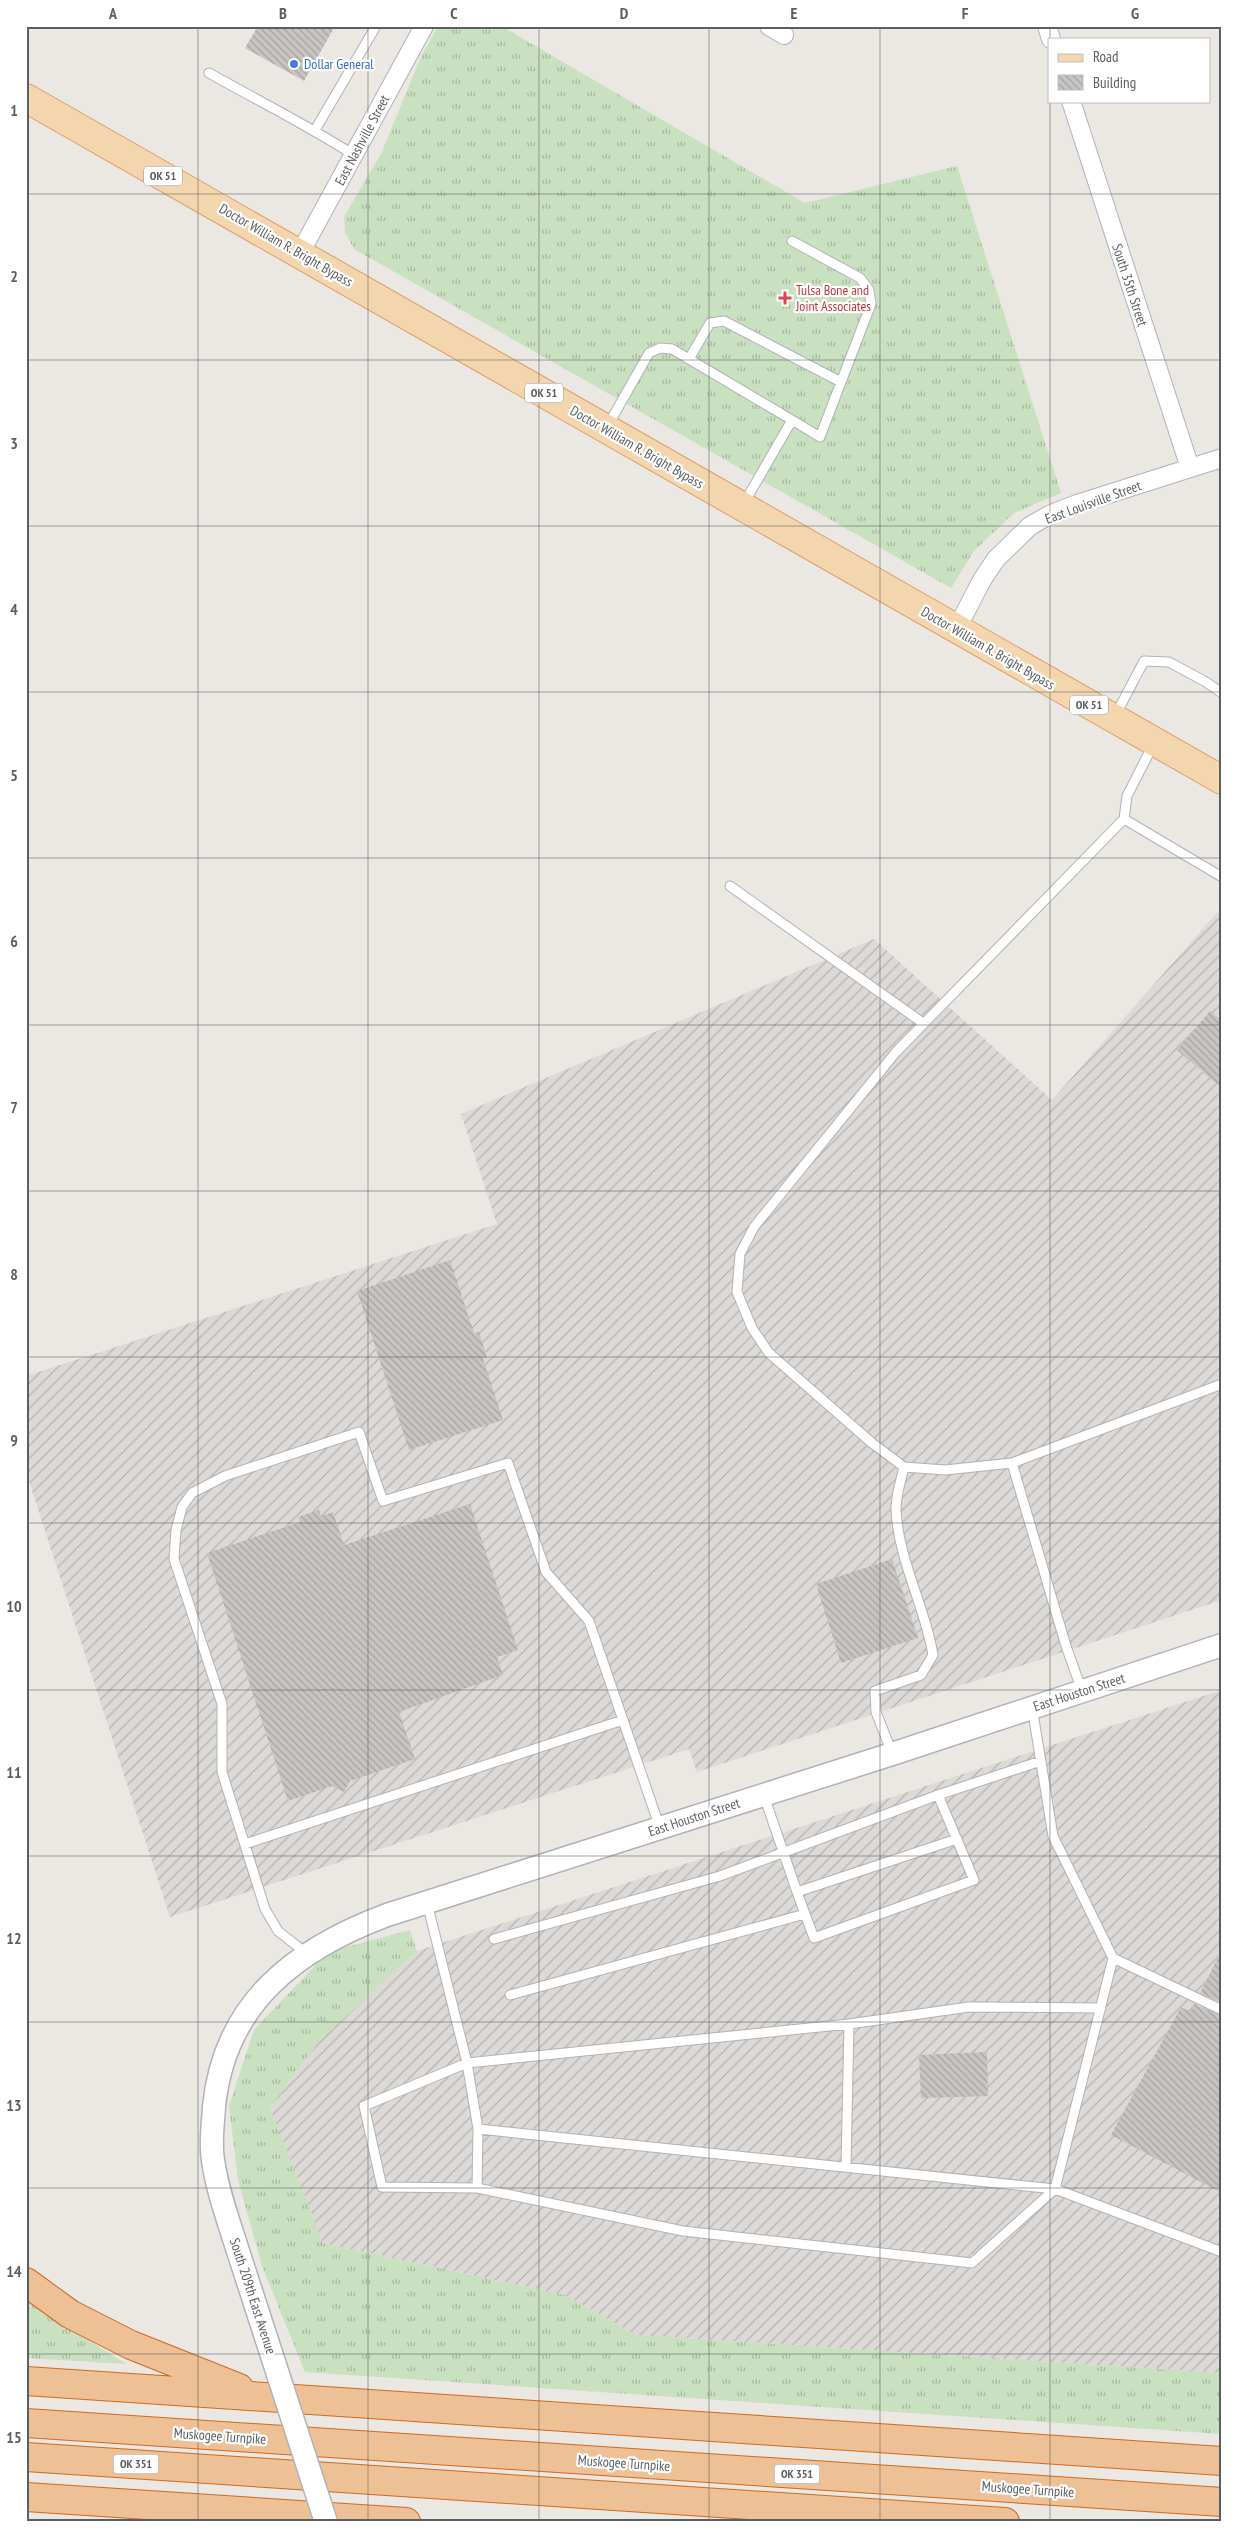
<svg xmlns="http://www.w3.org/2000/svg" width="1248" height="2548" font-family="'PT Sans Narrow',sans-serif">
<style>
.industrial{fill:url(#industrial-furrows)}
.grass{fill:url(#grass-tufts)}
.building{fill:url(#building-back-hatch)}
.lines{fill:none;stroke-linecap:round;stroke-linejoin:round}
.service-casing{stroke:#afb3b6;stroke-width:11}
.minor-casing{stroke:#afb3b6;stroke-width:20}
.tertiary-casing{stroke:#afb3b6;stroke-width:25}
.primary-casing{stroke:#de9e68;stroke-width:30}
.motorway-casing{stroke:#d0691d;stroke-width:30}
.service{stroke:#fff;stroke-width:9}
.minor{stroke:#fff;stroke-width:18}
.tertiary{stroke:#fff;stroke-width:22}
.primary{stroke:#f4d6ae;stroke-width:28}
.motorway{stroke:#eec096;stroke-width:28}
.tertiary-bridge-casing{stroke:#afb3b6;stroke-width:25;stroke-linecap:butt}
.tertiary-bridge{stroke:#fff;stroke-width:22}
.grid{fill:none;stroke:#5a5f61;stroke-width:1;stroke-opacity:0.55}
.shop-dot{fill:#3f7fe0;stroke:#fff;stroke-width:2}
.health-dot{fill:#e0444e;stroke:#fff;stroke-width:2}
.labels{text-anchor:middle;stroke-width:4.5;stroke-linejoin:round;paint-order:stroke}
.shield{fill:#fff;stroke:#8c8f90;stroke-width:1}
.shield-label{font-size:12px;font-weight:bold;fill:#5a5f61}
.shop-label{font-size:14px;fill:#366cbe;stroke:#fff;text-anchor:start}
.street-label{font-size:14px;fill:#5a5f61;stroke:#fff}
.health-label{font-size:14px;fill:#be3a42;stroke:#fff;text-anchor:start}
.neatline{fill:none;stroke:#5a5f61;stroke-width:2}
.grid-label{font-size:16px;text-anchor:middle;font-weight:bold;fill:#5a5f61}
</style>
<defs>
<pattern id="industrial-furrows" width="10" height="10" patternUnits="userSpaceOnUse" patternTransform="scale(1.25)"><rect width="10" height="10" fill="#ddd9d6"/><path d="M-1 1l2-2M0 10L10 0M9 11l2-2" fill="none" stroke="#b6b3b1"/></pattern>
<pattern id="grass-tufts" width="24" height="20" patternUnits="userSpaceOnUse" patternTransform="scale(1.25)"><rect width="24" height="20" fill="#c9e0c1"/><path d="M3 7l-1-3M5 7V3M7 7l1-3M15 17l-1-3M17 17v-4M19 17l1-3" fill="none" stroke="#a6b9a0"/></pattern>
<pattern id="building-back-hatch" width="6" height="6" patternUnits="userSpaceOnUse" patternTransform="scale(1.25)"><rect width="6" height="6" fill="#c8c4c1"/><path d="M-1 5l2 2M0 0l6 6M5-1l2 2" fill="none" stroke="#a5a2a0"/></pattern>
</defs>
<rect width="100%" height="100%" fill="#ebe7e2"/>
<!-- industrial -->
<path class="industrial" d="M1222,907V1600L697,1772L689,1749L170,1917L26,1472V1376L497,1224L461,1114L874,939L1052,1100Z
M1222,1690V2373L636,2335L565,2295L323,2243L270,2107L320,2040L417,1951Z"/>
<!-- grass -->
<path class="grass" d="M438,26H501L805,203L957,166L1061,493L1014,513L973,552L951,588L354,249L345,232L344,217L382,152L420,59Z
M410,1930L417,1951L320,2040L270,2107L323,2243L565,2295L636,2335L1222,2373V2434L305,2372L262,2266L238,2180L229,2106L254,2030L328,1952Z
M26,2300L126,2364L26,2358Z"/>
<!-- building -->
<path class="building" d="M258,26H335L304,81L245,48Z
M1210,1011L1222,1021V1088L1177,1050Z
M450,1260L474,1333L479,1332L487,1358L483,1359L503,1420L409,1450L357,1291Z
M470,1504L518,1650L497,1657L503,1675L399,1712L415,1759L350,1781L344,1792L332,1786L288,1801L207,1553L300,1522L298,1517L319,1510L321,1516L333,1512L344,1545Z
M892,1559L918,1638L841,1663L816,1584Z
M1222,1950V2003L1200,1993Z
M1194,2004L1222,2016V2193L1111,2135L1181,2007L1190,2012Z
M987,2052L988,2096L921,2098L919,2055Z"/>
<g class="lines">
<!-- service casing -->
<g class="service-casing">
<path id="service" d="M209,73C257,100 307,125 354,155
M315,130L376,26
M792,241L860,278L869,290L871,304L820,437L792,420
M689,359L710,323L724,321L841,382
M607,427L649,353L660,348L672,349L792,420L743,505
M1115,716L1144,661L1169,662L1206,682L1222,693
M1153,745L1127,796L1124,819L1222,877
M1124,819L896,1052L754,1227L740,1254L737,1292L752,1328L769,1353L872,1443L904,1467L945,1470L1012,1463L1222,1384
M730,886L923,1023
M1012,1463L1066,1646L1082,1691
M1032,1707L1053,1836L1113,1958L1055,2189L1222,2252
M892,1753L876,1712L875,1691L921,1675L933,1655C925,1606 898,1560 896,1509C896,1495 901,1480 904,1467
M764,1796L797,1892L957,1839
M245,1844L623,1720
M797,1892L805,1914
M427,1903L467,2063L478,2129L1055,2189
M494,1939L720,1876L938,1795L1041,1761
M306,1953L278,1931L265,1909L222,1772V1704L174,1559L176,1530L182,1507L192,1493L225,1476L359,1432L383,1501L508,1463L546,1572L589,1621L660,1828
M1113,1958L1222,2010
M510,1995L805,1914L814,1938L974,1880L938,1795
M478,2129L477,2188L382,2187L364,2106L467,2063L849,2024L969,2007L1101,2008
M846,2167L849,2024
M477,2188L683,2231L972,2263L1055,2189"/>
</g>
<!-- minor casing -->
<g class="minor-casing">
<path id="minor" d="M769,26L784,35
M1047,26L1051,39
M1071,101L1190,468
M300,253L424,26
M956,630L982,580L996,559L1030,526L1049,515L1077,504L1222,458"/>
</g>
<!-- tertiary casing -->
<g class="tertiary-casing">
<path id="tertiary" d="M237,2248C228,2219 217,2190 213,2160C210,2143 213,2124 214,2107C224,2003 296,1949 387,1915L892,1754L1222,1645"/>
</g>
<!-- primary casing -->
<g class="primary-casing">
<path id="primary" d="M26,98L1222,780"/>
</g>
<!-- motorway casing -->
<g class="motorway-casing">
<path id="motorway" d="M26,2282L70,2314L131,2345L239,2388
M26,2381L1222,2461
M26,2423L1222,2502
M26,2457L1005,2522
M26,2497L406,2522"/>
</g>
<!-- service -->
<use href="#service" class="service"/>
<!-- minor -->
<use href="#minor" class="minor"/>
<!-- tertiary -->
<use href="#tertiary" class="tertiary"/>
<!-- primary -->
<use href="#primary" class="primary"/>
<!-- motorway -->
<use href="#motorway" class="motorway"/>
<!-- tertiary-bridge casing -->
<g class="tertiary-bridge-casing">
<path id="tertiary-bridge" d="M237,2248L326,2522"/>
</g>
<!-- tertiary-bridge -->
<use href="#tertiary-bridge" class="tertiary-bridge"/>
</g>
<!-- grid -->
<path class="grid" d="M198,26V2522M368,26V2522M539,26V2522M709,26V2522M880,26V2522M1050,26V39M1050,101V2522M26,194H1222M26,360H1222M26,526H1222M26,692H1222M26,858H1222M26,1025H1222M26,1191H1222M26,1357H1222M26,1523H1222M26,1690H1222M26,1856H1222M26,2022H1222M26,2188H1222M26,2354H1222"/>
<!-- markers -->
<circle class="shop-dot" cx="294" cy="64" r="5"/>
<path class="health-dot" d="M782.5 290.5h5v5h5v5h-5v5h-5v-5h-5v-5h5z"/>
<g class="labels">
<!-- shield labels -->
<g class="shield">
<rect x="144" y="166.5" width="38" height="19" rx="4"/>
<rect x="525" y="383.5" width="38" height="19" rx="4"/>
<rect x="1070" y="695.5" width="38" height="19" rx="4"/>
<rect x="113.5" y="2454.5" width="45" height="19" rx="4"/>
<rect x="774.5" y="2464.5" width="45" height="19" rx="4"/>
</g>
<g class="shield-label">
<text x="163" y="180">OK 51</text>
<text x="544" y="397">OK 51</text>
<text x="1089" y="709">OK 51</text>
<text x="136" y="2468">OK 351</text>
<text x="797" y="2478">OK 351</text>
</g>
<!-- shop labels -->
<g class="shop-label">
<text x="304" y="69">Dollar General</text>
</g>
<!-- street labels -->
<g class="street-label">
<text transform="translate(362 140) rotate(-62)" y="5">East Nashville Street</text>
<text transform="translate(286 245) rotate(30)" y="5">Doctor William R. Bright Bypass</text>
<text transform="translate(1130 285) rotate(72)" y="5">South 35th Street</text>
<text transform="translate(637 447) rotate(30)" y="5">Doctor William R. Bright Bypass</text>
<text transform="translate(1093 502) rotate(-20)" y="5">East Louisville Street</text>
<text transform="translate(988 648) rotate(30)" y="5">Doctor William R. Bright Bypass</text>
<text transform="translate(1079 1692) rotate(-18)" y="5">East Houston Street</text>
<text transform="translate(694 1817) rotate(-18)" y="5">East Houston Street</text>
<text transform="translate(253 2296) rotate(72)" y="5">South 209th East Avenue</text>
<text transform="translate(220 2436) rotate(4)" y="5">Muskogee Turnpike</text>
<text transform="translate(624 2463) rotate(4)" y="5">Muskogee Turnpike</text>
<text transform="translate(1028 2489) rotate(4)" y="5">Muskogee Turnpike</text>
</g>
<!-- health labels -->
<g class="health-label">
<text x="796" y="295">Tulsa Bone and<tspan x="796" dy="16">Joint Associates</tspan></text>
</g>
</g>
<!-- border -->
<rect width="1248" height="2548" fill="none" stroke="#ffffff" stroke-width="55"/>
<!-- legend -->
<rect x="1048" y="38" width="162" height="65" fill="#ffffff" stroke="#bdbfc0"/>
<rect x="1058" y="54" width="25" height="8" fill="#f4d6ae" stroke="#bdbfc0"/>
<text x="1093" y="62" font-size="15" fill="#5a5f61">Road</text>
<rect x="1058" y="75" width="25" height="15" fill="url(#building-back-hatch)" stroke="#bdbfc0"/>
<text x="1093" y="88" font-size="15" fill="#5a5f61">Building</text>
<rect x="28" y="28" width="1192" height="2492" class="neatline"/>
<g class="grid-label">
<text x="113" y="19">A</text>
<text x="283" y="19">B</text>
<text x="454" y="19">C</text>
<text x="624" y="19">D</text>
<text x="794" y="19">E</text>
<text x="965" y="19">F</text>
<text x="1135" y="19">G</text>
<text x="14" y="116">1</text>
<text x="14" y="282">2</text>
<text x="14" y="449">3</text>
<text x="14" y="615">4</text>
<text x="14" y="781">5</text>
<text x="14" y="947">6</text>
<text x="14" y="1113">7</text>
<text x="14" y="1280">8</text>
<text x="14" y="1446">9</text>
<text x="14" y="1612">10</text>
<text x="14" y="1778">11</text>
<text x="14" y="1944">12</text>
<text x="14" y="2111">13</text>
<text x="14" y="2277">14</text>
<text x="14" y="2443">15</text>
</g>
</svg>
